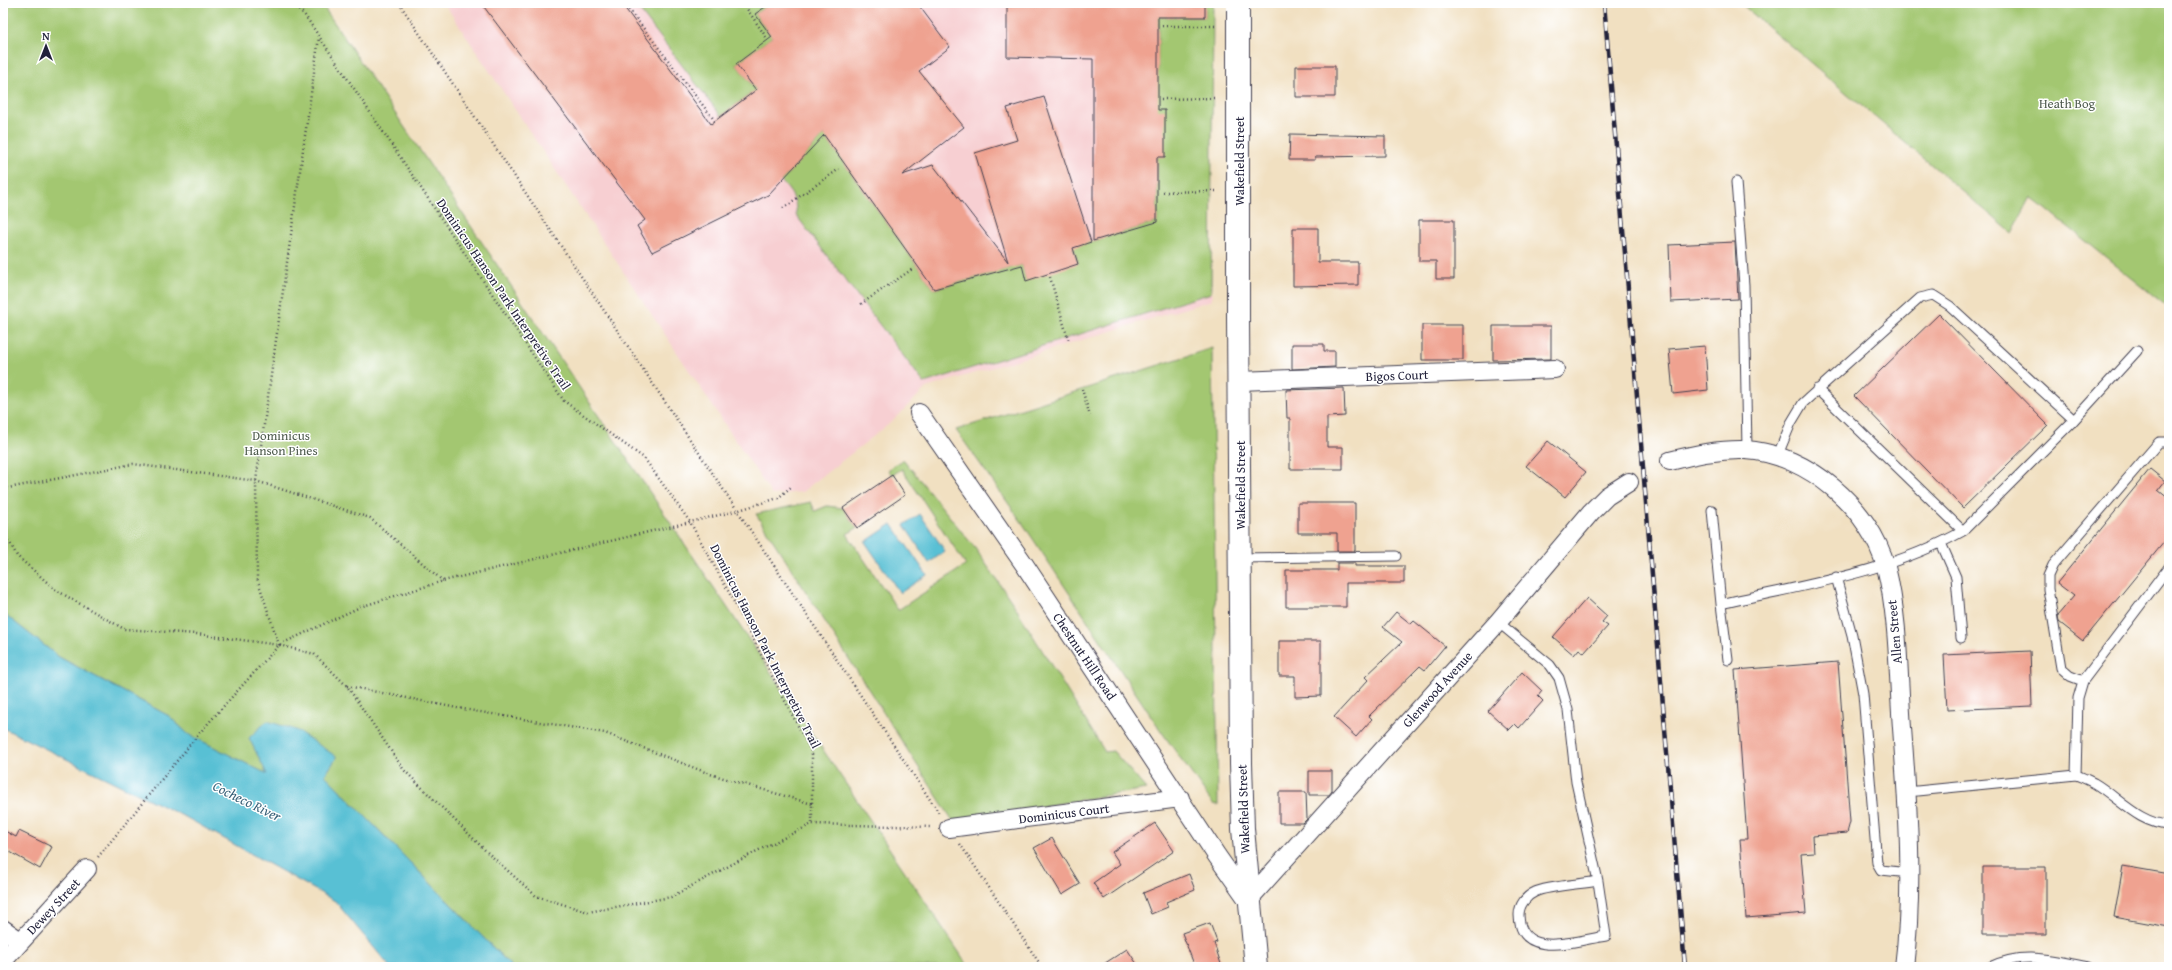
<svg xmlns="http://www.w3.org/2000/svg" width="2172" height="970" font-family="'Gentium Book Plus',serif">
<style>
.built{fill:#f7cfd2}
.green{fill:#a3c771;stroke:#627456}
.water{fill:#58c0d4;stroke:#3d7188}
.building{fill:#efa290}
.lines{fill:none;stroke-linecap:round;stroke-linejoin:round}
.lane-casing{stroke:#413e4f;stroke-width:11}
.street-casing{stroke:#413e4f;stroke-width:20}
.primary-casing{stroke:#413e4f;stroke-width:24}
.path{stroke:#413e4f;stroke-width:2.5;stroke-dasharray:1 3;stroke-linecap:butt}
.lane{stroke:#fff;stroke-width:9}
.street{stroke:#fff;stroke-width:18}
.primary{stroke:#fff;stroke-width:22}
.rail-casing{stroke:#22223b;stroke-width:4.5}
.rail{stroke:#fff;stroke-width:3;stroke-dasharray:9;stroke-linecap:butt}
.labels{text-anchor:middle;stroke-width:3;stroke-linejoin:round;paint-order:stroke}
.park-label{font-size:13px;fill:#4f5c4e;stroke:#fff}
.street-label{font-size:13px;fill:#22223b;stroke:#fff}
.water-label{font-size:14px;font-style:italic;fill:#386178;stroke:#fff}
</style>
<rect width="100%" height="100%" fill="#fff"/>
<filter id="ink" filterUnits="userSpaceOnUse"><feTurbulence type="fractalNoise" baseFrequency=".025" numOctaves="2"/><feDisplacementMap in="SourceGraphic" scale="8" xChannelSelector="R" yChannelSelector="G"/><feConvolveMatrix kernelMatrix="1 2 1 2 8 2 1 2 1" color-interpolation-filters="sRGB"/></filter>
<filter id="wash" filterUnits="userSpaceOnUse"><feTurbulence type="fractalNoise" baseFrequency=".012" numOctaves="4" result="noise"/><feDisplacementMap in="SourceGraphic" scale="16" xChannelSelector="R" yChannelSelector="G"/><feGaussianBlur stdDeviation="0.9" result="paint"/><feColorMatrix in="noise" values="0 0 0 0 0 0 0 0 0 0 0 0 0 0 0 0 0 1.4 0 .05"/><feComposite in="paint" operator="in"/></filter>
<g filter="url(#wash)">
<rect width="100%" height="100%" fill="#f1e0c1"/>
<!-- built -->
<path class="built" d="M444,3H1212V300L926,388L888,425L802,492L772,495Z"/>
<!-- green -->
<path class="green" d="M3,3H321L969,967H512L325,775L337,757L268,775L188,734L169,716L59,657L3,613Z
M634,3H771L755,14L772,37L736,64L756,90L721,116Z
M1205,3H1213L1211,293L924,383L796,215C797,199 791,192 781,181L824,135L934,289L1022,265L1026,280L1078,263L1073,247L1157,222L1158,17H1205Z
M1740,3H2169V308L2031,197L2012,233Z
M1212,348L1218,805L1213,804L1161,731L1023,524L956,430Z
M903,459L975,548L1014,605L1105,752L1113,751L1146,789L953,821L756,514L811,502L815,511L827,506L843,508L857,528L847,534L898,610L966,565L902,469L892,475L888,470Z"/>
<!-- water -->
<path class="water" d="M920,514L945,551L929,563L904,525Z
M892,524L927,575L900,593L865,542Z
M3,613L59,657L169,716L188,734L267,774L249,738L267,721L296,730L337,757L325,775L512,967H390L335,901L189,819L3,728Z"/>
<g id="blocks">
<!-- building -->
<path class="building" d="M481,3H621L711,124L756,90L736,64L772,37L755,14L771,3H917L950,47L919,71L964,127L902,175L933,165L1008,262L975,153L1017,140L1007,108L1044,97L1091,242L1073,248L1078,264L1026,281L1022,265L934,289L824,135L768,195L652,252L637,226L645,220Z
M1007,3H1205V17H1158V110H1165V157H1157V222L1093,241V59L1007,57Z
M1296,66H1335V97H1296Z
M1290,134L1385,136V156L1315,157V160H1289Z
M1419,220H1454V279H1436V261H1419Z
M1293,228H1318V262H1358V285L1293,286Z
M1735,242L1738,299L1671,302L1669,245Z
M1939,314L2048,425L1963,508L1854,396Z
M1422,325H1463V360H1422Z
M1493,326H1551V359L1493,360Z
M1292,344H1324V351H1335V367L1292,369Z
M1705,346L1708,390L1673,394L1669,349Z
M1344,388L1345,416L1327,417V447H1343V469H1290V418H1287L1286,390Z
M1548,441L1586,472L1565,497L1526,466Z
M2150,469L2165,481L2158,490L2169,499V536L2083,641L2059,622L2058,615L2074,596L2057,583Z
M892,475L905,495L857,528L843,508Z
M1298,503H1355V551H1337V533H1298Z
M1337,563H1355V566H1404V583H1346V607H1286V570H1337Z
M1587,598L1607,616L1602,622L1608,626L1584,653L1579,649L1574,655L1553,637Z
M1396,612L1411,624L1414,621L1445,646L1425,670L1420,666L1369,716L1372,719L1356,737L1334,717L1368,680L1365,677L1402,642L1383,627Z
M1279,641H1321V696L1295,697V676H1279Z
M2030,651L2032,706L1947,710L1944,655Z
M1838,662L1850,822L1847,833L1813,836L1814,853L1801,854L1806,913L1746,918L1740,839H1747L1735,670Z
M1522,672L1542,691L1538,696L1543,701L1519,728L1515,724L1509,730L1488,711Z
M1309,771H1332V791L1329,795H1309Z
M1279,792H1306L1307,819L1303,823H1279Z
M1155,823L1174,851L1104,899L1093,883L1120,864L1112,852Z
M3,830L16,837L19,831L52,847L40,869L3,848Z
M1052,838L1080,884L1062,895L1034,848Z
M2123,866L2169,874V927L2114,917Z
M1983,867H2046V934H1983Z
M1189,874L1195,890L1166,902L1168,907L1151,914L1143,893Z
M1210,923L1217,942L1214,943L1222,967H1195L1182,933Z
M1127,949L1139,967H1099Z"/>
</g>
</g>
<g filter="url(#ink)">
<use href="#blocks" fill-opacity="0" stroke="#413e4f" stroke-width="1"/>
<g class="lines">
<!-- lane casing -->
<g class="lane-casing">
<path id="lane" d="M1736,182L1744,285L1747,450
M1817,389L1963,531
M2074,420L2137,351
M1712,510L1721,604C1803,585 1889,573 1963,531L2074,420L1950,306L1933,295L1920,298L1803,403L1791,423L1777,457
M1941,543L1956,577L1961,638
M1240,558L1396,556
M1836,577L1852,635L1863,694L1877,863L1881,870L1910,873
M1721,604L1728,660
M1498,622L1550,665L1559,678L1568,710L1576,782L1598,881C1583,884 1547,886 1535,892C1526,896 1519,905 1519,915C1520,961 1578,940 1606,936L1598,881
M2083,681L2070,676L2061,668L2048,589V576L2053,565L2159,442H2169
M2076,775L2078,698L2083,681L2169,567
M1907,792L2076,775C2082,777 2088,780 2094,783C2118,797 2139,824 2169,825
M1990,967C2024,950 2054,961 2089,967"/>
</g>
<!-- street casing -->
<g class="street-casing">
<path id="street" d="M1240,381L1555,369
M919,413L1024,564L1217,856L1248,900L1498,622L1591,512L1607,496L1629,482
M1670,461C1695,454 1720,449 1746,450C1808,454 1870,508 1886,567C1899,619 1898,675 1902,728C1908,807 1914,888 1904,967
M949,828L1180,798
M3,929L20,941
M3,961L87,869"/>
</g>
<!-- primary casing -->
<g class="primary-casing">
<path id="primary" d="M1238,3V316L1241,763L1243,829L1256,967"/>
</g>
<!-- path -->
<path class="path" d="M289,3L304,14L564,401L644,458L690,522L732,598L812,753V824
M399,3L939,813
M624,3L715,121
M743,3L766,37
M1162,26H1217
M1161,99L1216,98
M1163,192L1216,191
M783,208L839,169
M1050,277L1069,342
M861,304L914,268
M1082,389L1090,416
M3,489L133,464L256,481L370,518L443,581
M3,530L17,556L56,590L124,629L197,634L279,645L314,654L347,686L404,770L487,852L536,896L588,912L671,897L757,851L812,824L932,827
M279,645L257,578L256,481L319,37
M347,686L457,708L605,733L710,774L812,804
M960,844L1042,967
M98,857L203,729L279,645L360,607L443,581L736,511L778,498L791,487"/>
<!-- lane -->
<use href="#lane" class="lane"/>
<!-- street -->
<use href="#street" class="street"/>
<!-- primary -->
<use href="#primary" class="primary"/>
<!-- rail casing -->
<g class="rail-casing">
<path id="rail" d="M1604,3L1685,967"/>
</g>
<!-- rail -->
<use href="#rail" class="rail"/>
</g>
</g>
<g class="labels">
<!-- park labels -->
<g class="park-label">
<text x="2067" y="108">Heath Bog</text>
<text x="281" y="440">Dominicus<tspan x="281" dy="15">Hanson Pines</tspan></text>
</g>
<!-- street labels -->
<g class="street-label">
<text transform="translate(1239 161) rotate(-90)" y="5">Wakefield Street</text>
<text transform="translate(504 294) rotate(56)" y="5">Dominicus Hanson Park Interpretive Trail</text>
<text transform="translate(1397 375) rotate(-2)" y="5">Bigos Court</text>
<text transform="translate(1240 485) rotate(-90)" y="5">Wakefield Street</text>
<text transform="translate(1894 632) rotate(-95)" y="5">Allen Street</text>
<text transform="translate(766 646) rotate(63)" y="5">Dominicus Hanson Park Interpretive Trail</text>
<text transform="translate(1085 656) rotate(56)" y="5">Chestnut Hill Road</text>
<text transform="translate(1437 689) rotate(-48)" y="5">Glenwood Avenue</text>
<text transform="translate(1243 809) rotate(-92)" y="5">Wakefield Street</text>
<text transform="translate(1064 813) rotate(-7)" y="5">Dominicus Court</text>
<text transform="translate(53 906) rotate(-47)" y="5">Dewey Street</text>
</g>
<!-- water labels -->
<g class="water-label">
<text transform="translate(247 801) rotate(26)" y="5">Cocheco River</text>
</g>
</g>
<!-- margin -->
<rect width="2172" height="970" fill="none" stroke="#fff" stroke-width="16"/>
<!-- north arrow -->
<g transform="translate(46 46)" stroke="#ffffff" stroke-width="3" paint-order="stroke">
<path d="M0-3L7 15L0 10L-7 15Z" fill="#22223b"/>
<text y="-6" font-size="11" font-weight="bold" text-anchor="middle" fill="#22223b">N</text>
</g>
</svg>
